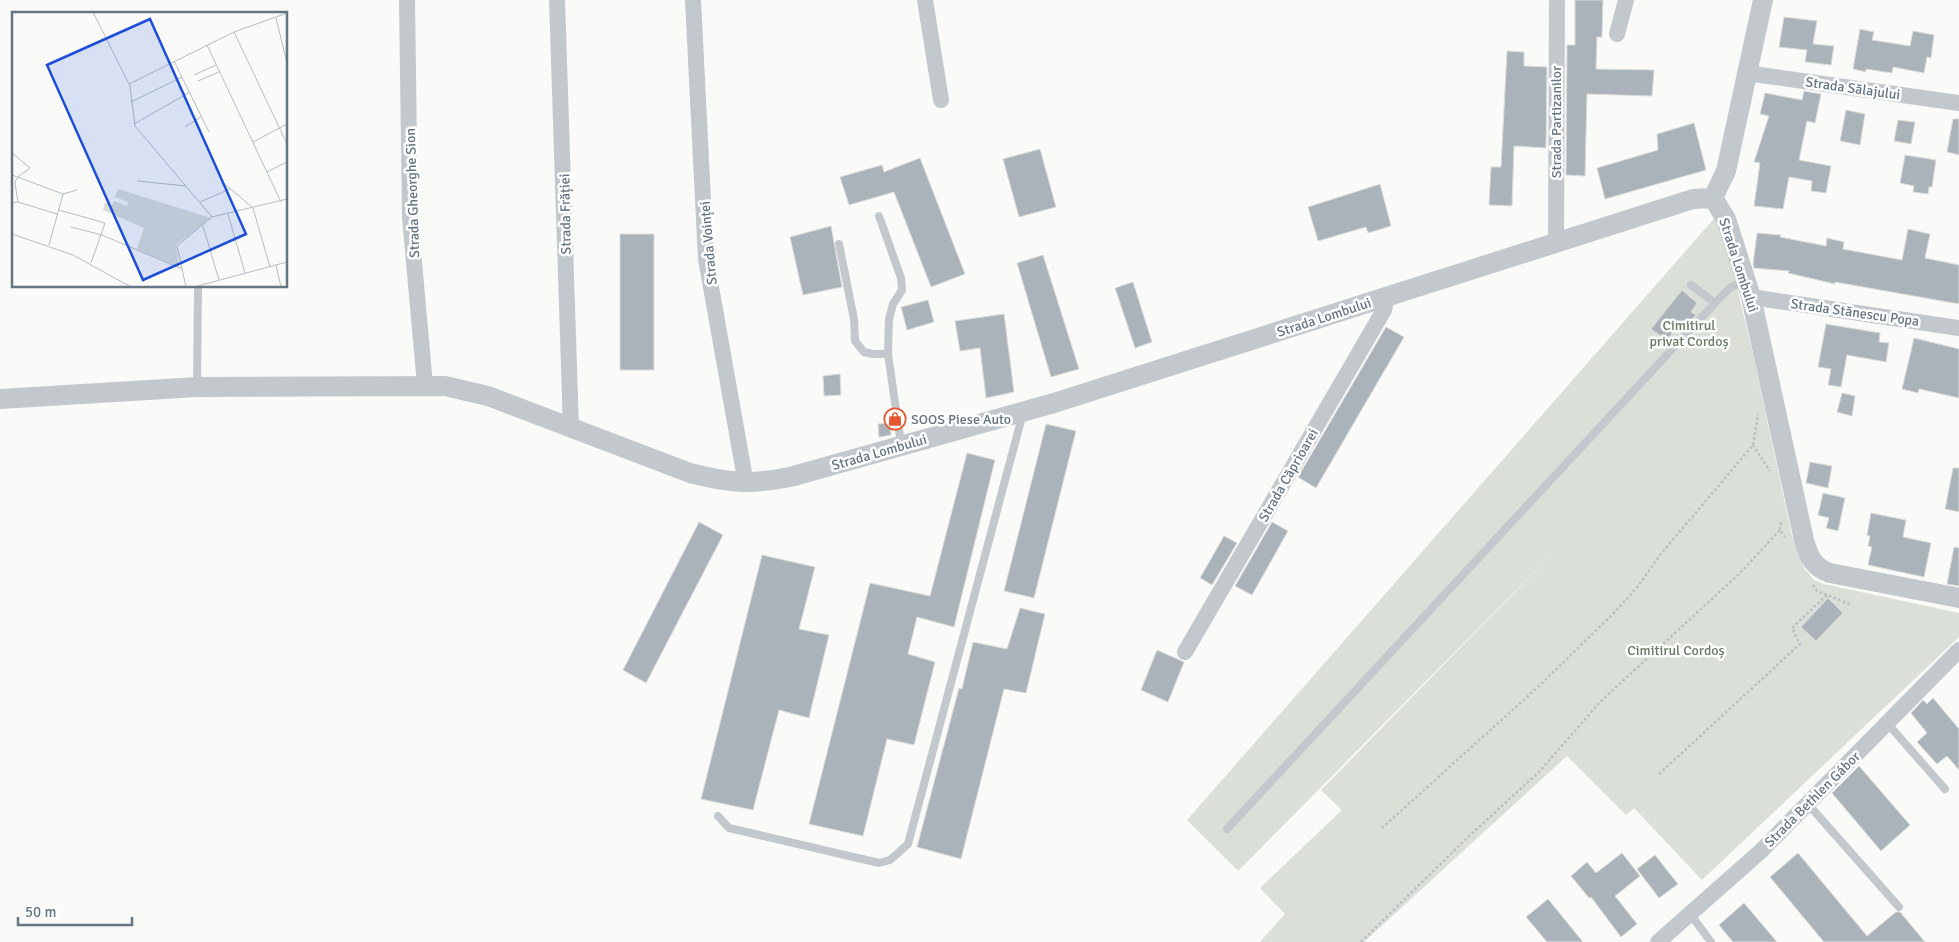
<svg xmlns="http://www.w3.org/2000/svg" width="1959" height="942" font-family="Signika,sans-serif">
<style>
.green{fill:#dadfd7}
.building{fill:#aab3b9;stroke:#dcdcda}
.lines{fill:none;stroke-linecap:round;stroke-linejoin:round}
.path{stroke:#bbbfc2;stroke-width:2.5;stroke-dasharray:2.5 2.5;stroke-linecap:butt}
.service{stroke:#c3c8cc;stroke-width:8}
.minor{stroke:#c3c8cc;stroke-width:16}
.tertiary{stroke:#c3c8cc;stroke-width:20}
.labels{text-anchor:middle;stroke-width:5;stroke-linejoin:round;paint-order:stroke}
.street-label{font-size:14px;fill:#657683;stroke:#fff}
.park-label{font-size:14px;fill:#687a64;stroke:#fff}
.poi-label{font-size:14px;fill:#657683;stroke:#fff;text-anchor:start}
.inset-road{fill:none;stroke:#b5bdc2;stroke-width:1}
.view{fill:#1d4ed8;fill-opacity:0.15;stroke:#1d4ed8;stroke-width:2.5}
.inset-edge{fill:none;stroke:#657683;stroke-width:2.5}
</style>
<rect width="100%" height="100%" fill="#fafaf8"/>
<!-- green -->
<path class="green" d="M1719,213L1752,350L1792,536L1804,568L1814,580L1824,584L1959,613V637L1702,880L1634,808L1626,815L1567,756L1364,942H1260L1285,914L1260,888L1342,810L1321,790L1558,548L1238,871L1187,820Z"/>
<!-- building -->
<path class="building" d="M1575,0H1603L1602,37H1597L1596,69L1654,70L1652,96L1587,94L1585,176L1566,175L1567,45H1575Z
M1784,17L1817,21L1813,44L1834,46L1831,65L1805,62L1807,50L1779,47Z
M1860,29L1874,32L1872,40L1910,46L1913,31L1934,35L1931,58L1927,57L1924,73L1893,67L1892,73L1866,69V72L1853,69Z
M1507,51L1524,52V66L1547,67L1546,148L1514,146L1512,206L1489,205L1491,167H1501Z
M1804,91L1821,94L1815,123L1807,121L1799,160L1831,166L1826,193L1811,191L1812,181L1789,177L1783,209L1754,206L1760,163L1754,162L1769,116L1760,114L1765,93L1802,100Z
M1846,110L1865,114L1860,145L1840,141Z
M1953,119H1959V155L1947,152Z
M1898,120L1915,122L1911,144L1894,141Z
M1694,123L1706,170L1605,199L1597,168L1658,150L1657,134Z
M1040,149L1056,207L1019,217L1003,159Z
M1905,155L1936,160L1932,187H1929L1928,194L1913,192L1914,186L1900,183Z
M920,158L965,274L931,287L894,192L849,205L840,177L882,165L884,172Z
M1380,184L1391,226L1368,233L1366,227L1318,241L1308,207Z
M831,226L842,287L803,295L790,237Z
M1908,229L1930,234L1925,258L1959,265V304L1835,282V284L1788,273L1789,271L1754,268L1753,264L1757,233L1781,235L1780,237L1826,246L1827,238L1844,242L1843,249L1902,260Z
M620,234H654V370H620Z
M1043,255L1079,369L1051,377L1017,263Z
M1133,282L1152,342L1135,348L1115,288Z
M1682,290L1697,303L1691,312L1696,315L1680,332L1676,328L1667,340L1651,329Z
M928,300L934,322L907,330L901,307Z
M1004,314L1014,392L986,398L980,348L960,351L955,321Z
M1826,324L1880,333L1879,342L1889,343L1886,362L1847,355L1841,387L1828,385L1831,369L1818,367Z
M1386,327L1404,337L1316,488L1298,477Z
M1914,338L1959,349V398L1919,389L1918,393L1902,389Z
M840,374L841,395L824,396L823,376Z
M1842,393L1855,396L1852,416L1837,412Z
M890,423L891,435L879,437L878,424Z
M1046,424L1076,431L1034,598L1004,591Z
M967,453L995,460L954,627L917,617L908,654L935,662L914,745L887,739L863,836L809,824L870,583L930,596Z
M1810,462L1832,466L1828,488L1806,483Z
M1953,468H1959V512L1945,509Z
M1823,493L1845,498L1838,531L1826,528L1829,518L1818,515Z
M1871,513L1906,520L1903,537L1931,543L1924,577L1868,565L1872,547L1868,546L1870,536L1867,535Z
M699,522L723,535L646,683L623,670Z
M1272,522L1288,531L1252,595L1235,586Z
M1224,536L1237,543L1212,585L1200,578Z
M1954,547L1959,548V586L1947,584Z
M762,555L815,567L799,629L829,635L809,718L779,710L753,810L701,799Z
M1828,598L1843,613L1816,641L1801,627Z
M1020,608L1045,614L1026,693L1004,689L961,859L917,847L959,688L962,689L973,642L1007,649Z
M1157,650L1184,662L1168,702L1141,690Z
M1933,698L1959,729V770L1947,756L1937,764L1917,742L1927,733L1911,713L1923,700L1927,704Z
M1859,766L1910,825L1881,851L1832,793Z
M1622,853L1640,876L1615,896L1637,924L1621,937L1591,897L1589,898L1571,876L1587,862L1596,873Z
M1798,853L1867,936L1896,912H1900L1925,942H1824L1770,877Z
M1655,855L1678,884L1659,898L1637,869Z
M1548,899L1583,942H1547L1526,917Z
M1744,903L1777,942H1733L1719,925Z"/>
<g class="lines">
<!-- path -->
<path class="path" d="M1753,445L1770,471
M1781,522L1780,530L1785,537
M1813,585L1817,591L1852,605
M1659,774L1800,644L1792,628L1827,595
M1382,828L1538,687L1615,612L1639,585L1660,555L1753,445L1758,414
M1361,942L1467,838L1539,772L1600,702L1739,574L1780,530"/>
<!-- service -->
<path class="service" d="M879,216L901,278L902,290L893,304L889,319L888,354
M839,244L854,319L855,341L864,352L873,354H888L901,444
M1691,285L1715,303
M197,385L198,286
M1887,723L1945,789
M1808,804L1899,907
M718,816L729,828L879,863L890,860L908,844L1023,413
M1227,829L1715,303L1731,287L1745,281
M1690,914L1711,942"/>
<!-- minor -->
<path class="minor" d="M407,0L410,217L425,385
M557,0L571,428
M693,0L706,259L746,484
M925,0L941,100
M1617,34L1626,0
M1746,73L1959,103
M1556,244L1557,0
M1751,297L1959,328
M1185,652L1384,310L1387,297
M1658,942L1761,851L1959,650"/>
<!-- tertiary -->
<path class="tertiary" d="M1713,198L1726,219L1751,297L1804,540C1809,557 1813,567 1830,573L1959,598
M1713,198L1726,171L1763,0
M0,399L197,387L445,386L488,396L690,473C729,483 749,485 790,477L1054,403L1693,199L1713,198"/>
</g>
<!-- icons -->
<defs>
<g id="shop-ring" transform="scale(1.125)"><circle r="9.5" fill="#fff" stroke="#e4572e" stroke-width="1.5"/><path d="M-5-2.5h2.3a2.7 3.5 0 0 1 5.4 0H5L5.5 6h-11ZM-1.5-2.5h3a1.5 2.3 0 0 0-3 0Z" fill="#e4572e"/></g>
</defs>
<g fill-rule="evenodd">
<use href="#shop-ring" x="895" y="419"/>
</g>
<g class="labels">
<!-- street labels -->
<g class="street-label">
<text transform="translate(1853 88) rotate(8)" y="5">Strada Sălajului</text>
<text transform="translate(1556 122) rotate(-90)" y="5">Strada Partizanilor</text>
<text transform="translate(412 193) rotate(-92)" y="5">Strada Gheorghe Sion</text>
<text transform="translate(565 214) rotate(-91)" y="5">Strada Frăției</text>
<text transform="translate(708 243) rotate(-95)" y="5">Strada Voinței</text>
<text transform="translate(1739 265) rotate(72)" y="5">Strada Lombului</text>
<text transform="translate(1855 312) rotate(8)" y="5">Strada Stănescu Popa</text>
<text transform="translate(1324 317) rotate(-18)" y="5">Strada Lombului</text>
<text transform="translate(879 452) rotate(-16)" y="5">Strada Lombului</text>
<text transform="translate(1288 475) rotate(-60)" y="5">Strada Căprioarei</text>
<text transform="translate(1812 799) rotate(-45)" y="5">Strada Bethlen Gábor</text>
</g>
<!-- park labels -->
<g class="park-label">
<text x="1689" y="330">Cimitirul<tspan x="1689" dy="16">privat Cordoș</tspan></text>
<text x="1676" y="655">Cimitirul Cordoș</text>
</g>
<!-- poi labels -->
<g class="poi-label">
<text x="911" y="424">SOOS Piese Auto</text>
</g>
</g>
<!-- overview -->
<g transform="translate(12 12)">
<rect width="275" height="275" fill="#fafaf8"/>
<path d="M106,177L199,206L164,233L167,255L125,237L132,216L91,198L93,190L100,193L102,189L115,194L116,190L103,185Z" fill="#dadfd7"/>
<path class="inset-road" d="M81,0L118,74L123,114L200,205M264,6L275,51M222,20L275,132M195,33L269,190M162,49L197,120M182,63L204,53M186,69L207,60M117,72L222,20L275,1M119,90L170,65M122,112L178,80M173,115L190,104M241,130L275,112M0,141L18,156L6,165M255,160L275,150M0,163L51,182L65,178M5,166L3,171L6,190M125,169L174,174M214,173L241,196L258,255M188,190L218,177M0,191L6,190L45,202M47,198L93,211L79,251M216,202L233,261M200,205L275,187M191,214L207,268M59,215L90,223L170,257M0,222L61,243L119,275M37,233L51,182M264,253L269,275M174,275L165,234L200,205M182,275L275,250"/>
<path class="view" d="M138,7L234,222L131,268L35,53Z"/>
<rect width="275" height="275" class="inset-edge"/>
</g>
<!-- scale -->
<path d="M18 917v8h114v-8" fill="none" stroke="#657683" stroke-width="2.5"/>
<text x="25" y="917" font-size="15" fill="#657683" stroke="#ffffff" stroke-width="4" paint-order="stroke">50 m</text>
</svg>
